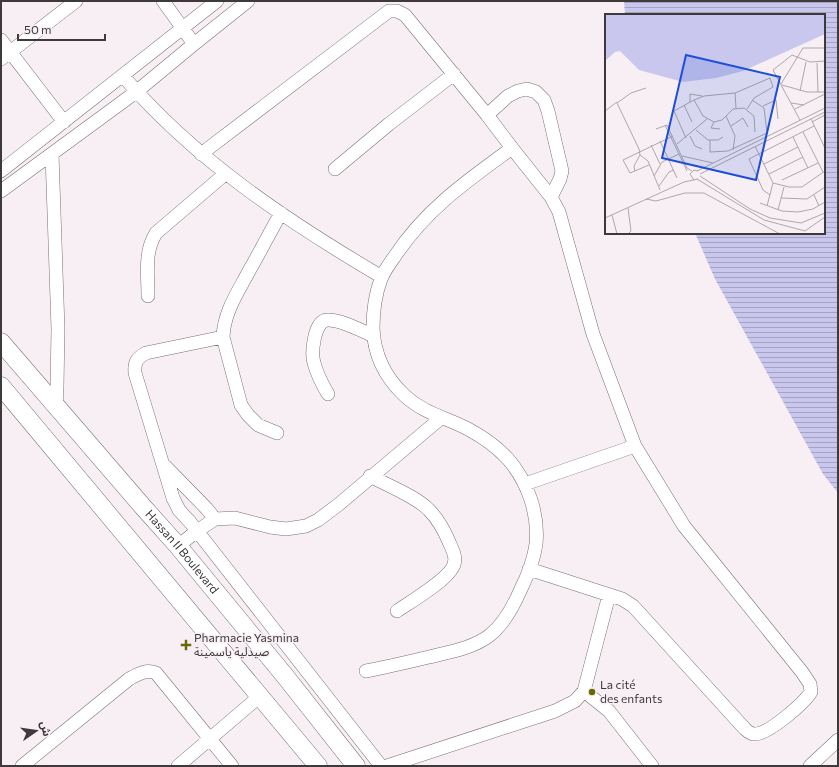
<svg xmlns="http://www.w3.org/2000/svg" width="839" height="767" font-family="Commissioner,'Noto Sans Arabic',sans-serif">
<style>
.water{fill:url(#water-rules)}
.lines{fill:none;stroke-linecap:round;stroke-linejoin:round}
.street-casing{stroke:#787075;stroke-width:14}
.secondary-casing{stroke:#787075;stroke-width:19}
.street{stroke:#fff;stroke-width:13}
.secondary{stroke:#fff;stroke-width:18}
.poi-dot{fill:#686906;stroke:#f8eff4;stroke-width:1.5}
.labels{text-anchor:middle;stroke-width:3;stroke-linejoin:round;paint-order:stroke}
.street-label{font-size:12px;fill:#3e3a3c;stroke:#f8eff4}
.poi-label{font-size:12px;fill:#3e3a3c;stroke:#f8eff4;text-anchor:start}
.inset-road{fill:none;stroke:#aea7aa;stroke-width:1}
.view{fill:#1d4ed8;fill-opacity:0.15;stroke:#1d4ed8;stroke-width:2}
.inset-edge{fill:none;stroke:#3e3a3c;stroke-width:2}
</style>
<defs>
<pattern id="water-rules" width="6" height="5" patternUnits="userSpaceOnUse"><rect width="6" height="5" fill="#c9c7ed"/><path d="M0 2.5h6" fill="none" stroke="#a5a3c1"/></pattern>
</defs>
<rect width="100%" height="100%" fill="#f8eff4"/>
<!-- water -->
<path class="water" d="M624,1H838V493L823,474L715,279L695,233H824V15H625Z"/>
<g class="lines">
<!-- street casing -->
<g class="street-casing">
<path id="street" d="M163,1L194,44
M1,40L64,122
M1,59L76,1
M123,76C195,160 287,221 382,277
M487,115L508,96L518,91L527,89L536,92L544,100L548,111L562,171L560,179L551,197
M52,154L58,329L57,387L56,406
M201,154L389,11H397L405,15L487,115L512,148
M335,169L389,124L454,74
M1,171L217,1
M1,191L136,92L194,44L248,1
M148,296C148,274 144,252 156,233L225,174
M223,337L146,353C137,358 134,362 135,373L173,498L179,510L190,522L381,766
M328,394C322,384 317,374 314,363C311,353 314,321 327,320C340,319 362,331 374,336
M277,433L258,425L248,415L241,405L223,337C224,312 238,292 249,271C260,252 270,232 281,213
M165,466L207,509L215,519
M370,476C387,485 417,497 429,510C438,519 445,532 450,544C454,553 458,561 451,570C442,583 412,601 397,611
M525,484L635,446
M178,546L197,531L215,519L235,518L270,527L286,529L306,526L318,520L338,505L441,418
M366,671C387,667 408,662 429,657C449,652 474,648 490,635C504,624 513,607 520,591C527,577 534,560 536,544C539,514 528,482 508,459C497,447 483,437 468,429C446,417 424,414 404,395C385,377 374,354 373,328C373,311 375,295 381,279C384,271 390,263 395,256C426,209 467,181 512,148L551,197L559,212L593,334L635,446L684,526L802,672L810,684L811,692C804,703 767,736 753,734C750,733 747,731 745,729L633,606L622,599L529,569
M584,691L609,711L652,766
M22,766L129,679C138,674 146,669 156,673L232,766
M178,766L260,696
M387,766L555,711L575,701L584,691L609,595
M810,766L838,740"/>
</g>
<!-- secondary casing -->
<g class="secondary-casing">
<g id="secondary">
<path id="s1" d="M1,342L144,508L178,546L285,676L356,766"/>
<path d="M1,386L318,766"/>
</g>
</g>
<!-- street -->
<use href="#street" class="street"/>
<!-- secondary -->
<use href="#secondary" class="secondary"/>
</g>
<!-- markers -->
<g class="poi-dot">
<path d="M184 639h4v4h4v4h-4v4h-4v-4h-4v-4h4z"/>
<circle cx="592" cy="692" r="4"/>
</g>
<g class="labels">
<!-- street labels -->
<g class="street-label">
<text dy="4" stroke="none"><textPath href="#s1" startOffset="277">Hassan II Boulevard</textPath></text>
</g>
<!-- poi labels -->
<g class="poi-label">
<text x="194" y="642">Pharmacie Yasmina<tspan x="194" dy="14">صيدلية ياسمينة</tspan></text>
<text x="600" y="689">La cité<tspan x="600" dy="14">des enfants</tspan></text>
</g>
</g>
<!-- overview -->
<g transform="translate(605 14)">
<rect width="220" height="220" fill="#f8eff4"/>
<path d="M0,0H220V20L138,57L111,64L78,68L34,56L15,37L10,38L0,47Z" fill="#c9c7ed"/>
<path class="inset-road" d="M212,49L213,78M176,70L198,34H220M177,71L202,78H220M195,77L201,48M130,79L131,94M147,86L159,94L162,119M85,88V80L97,82M186,89L199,91M79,91L87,108M158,92L171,86L173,105M142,95L149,84L168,73L165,64L130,79L99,82L89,86L98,102L109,108L117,106L128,95L139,94L149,102L150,118M190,95L220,80M0,97L12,88M121,102L130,122L128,136M206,105L220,134M195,106L168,56L187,41L205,48L220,47M109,108L106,114L115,115M207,108L220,101M60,111L82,157M126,112L138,104L143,113M51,115L62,111L82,154L87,157M91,116L103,126H113L118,123M198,118L218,158M85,122L90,132L97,135M188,123L203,154M81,124L69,97L89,86M105,126V138L123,137L162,119M55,127L72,164M72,130L102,105M46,131L55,150M150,132L168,169L162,192M35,141L43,147L55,176M77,142L108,149M159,150L193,133M44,151L25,159L18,146L68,122M30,157L29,152L35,141L34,135L12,89L26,79L41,74M92,157L220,94M95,160L220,98M164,160L198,143M49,162L57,148L74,140M95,162L145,195L165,204L196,209L220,199M92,165L159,206L200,217L220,203M89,166L85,160L89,156L93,157M177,166L213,149M168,169L184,173H197L220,157M54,172L64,158L69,156M165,181L158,176L144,145L209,112M209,181L214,192M176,184L202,185L220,173M41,185L51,187L80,179H99L175,220M155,189L177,197L193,198L208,195L220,188M173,196L179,173M7,201L12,220M0,204L79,168L93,165M23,220L26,217L23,194"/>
<path class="view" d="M81,41L175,63L151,166L57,144Z"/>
<rect width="220" height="220" class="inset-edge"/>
</g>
<!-- border -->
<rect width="839" height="767" fill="none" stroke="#3e3a3c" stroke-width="4"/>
<!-- north arrow -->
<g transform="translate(36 731) rotate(77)" stroke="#f8eff4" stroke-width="3" paint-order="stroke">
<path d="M0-3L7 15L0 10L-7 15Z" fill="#3e3a3c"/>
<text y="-6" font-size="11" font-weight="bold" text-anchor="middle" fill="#3e3a3c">ش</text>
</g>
<!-- scale -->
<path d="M18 34v6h87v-6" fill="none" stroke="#3e3a3c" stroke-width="2"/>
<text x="24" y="34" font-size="12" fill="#3e3a3c" stroke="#f8eff4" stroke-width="3" paint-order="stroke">50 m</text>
</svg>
